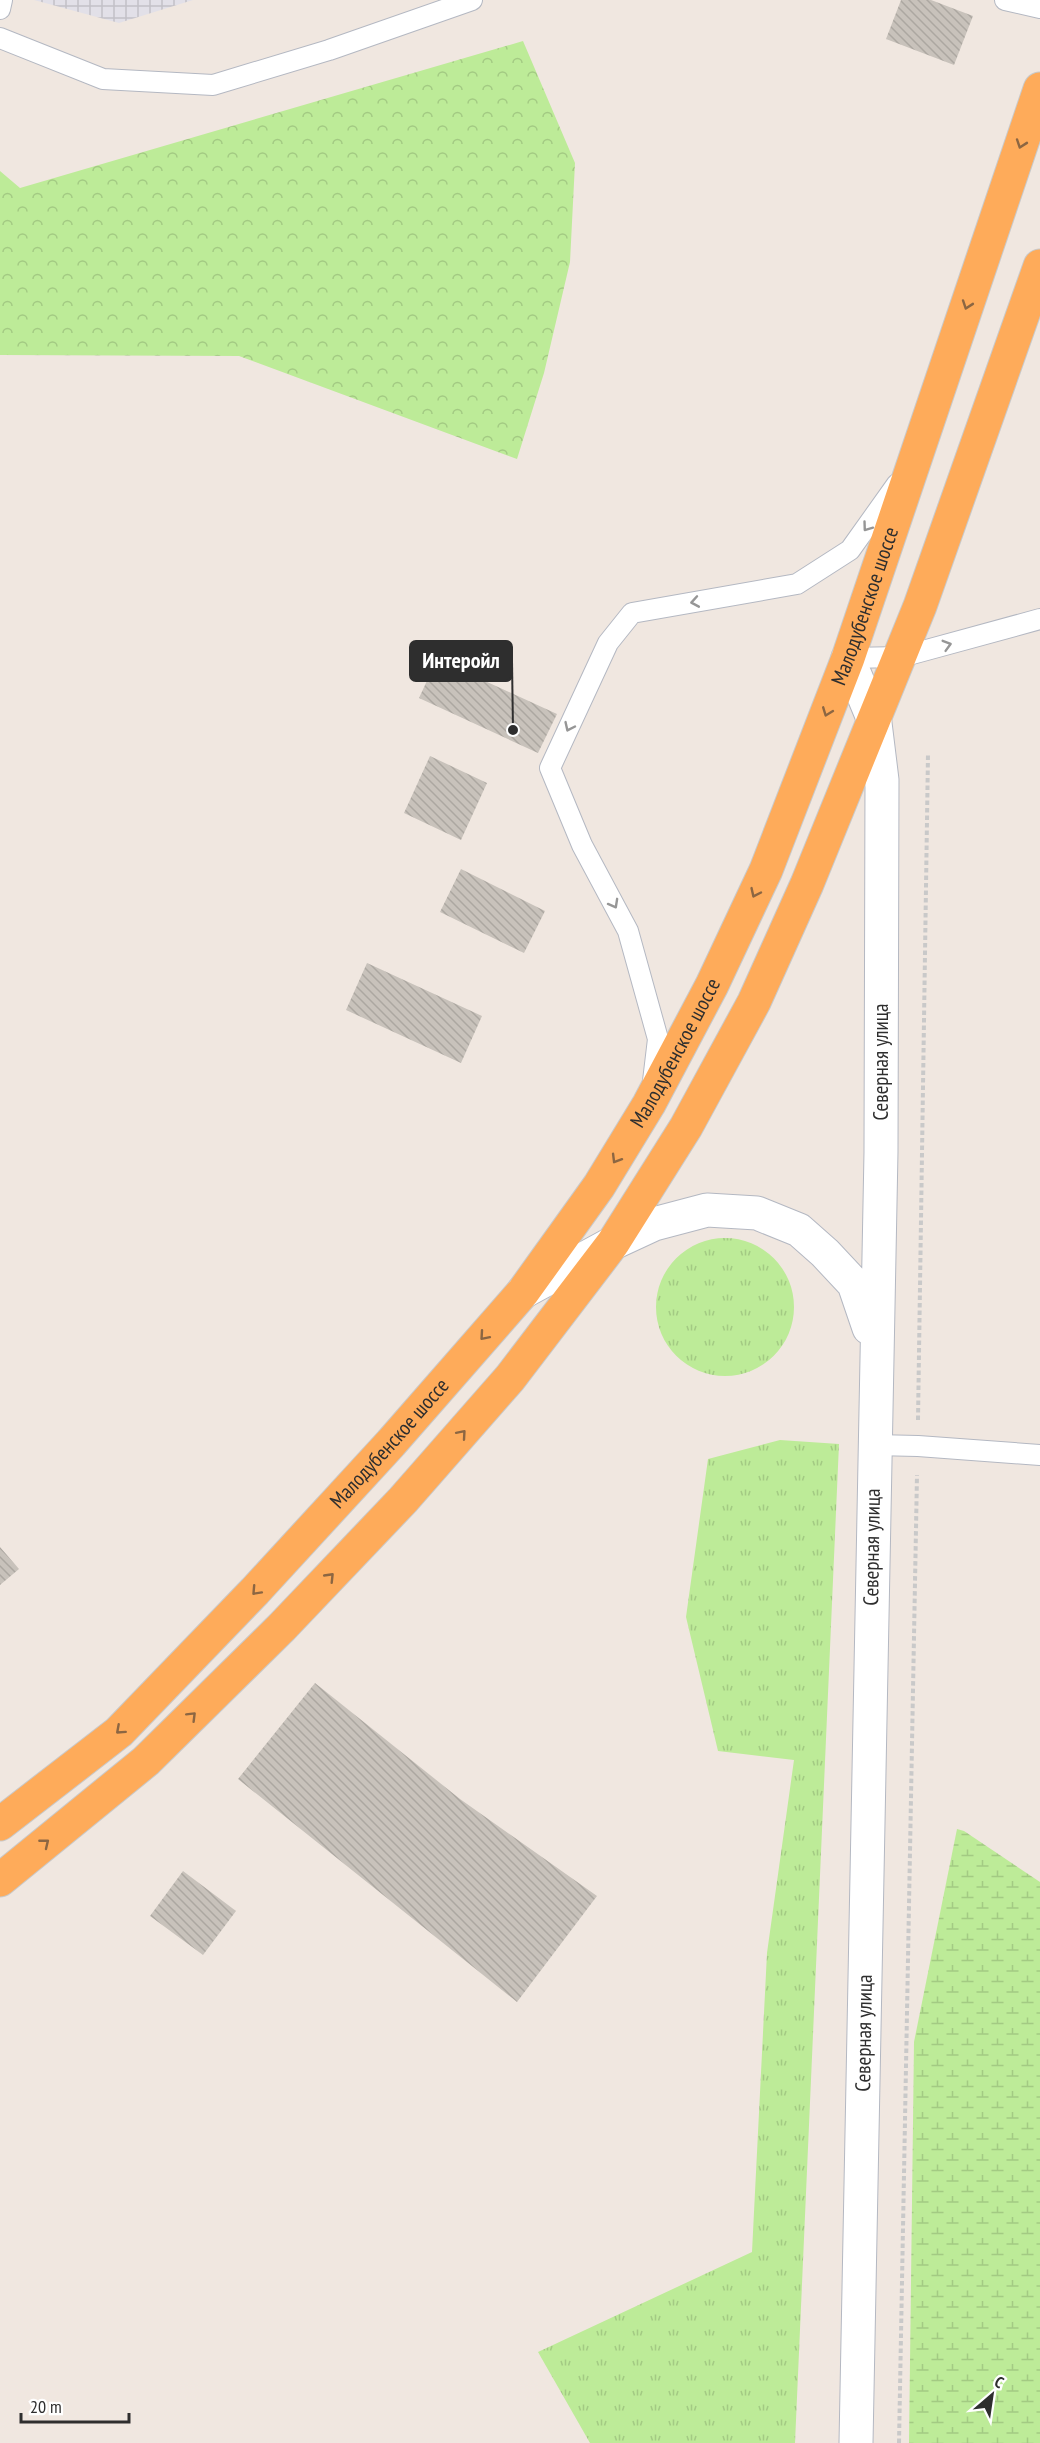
<svg xmlns="http://www.w3.org/2000/svg" width="1040" height="2443" font-family="'PT Sans Narrow',sans-serif">
<style>
.industrial{fill:url(#industrial-grid)}
.grass{fill:url(#grass-tufts)}
.forest{fill:url(#forest-crowns)}
.wetland{fill:url(#wetland-marsh)}
.building{fill:url(#building-back-hatch)}
.lines{fill:none;stroke-linecap:round;stroke-linejoin:round}
.service-casing{stroke:#b4b8c2;stroke-width:22}
.secondary-casing{stroke:#b4b8c2;stroke-width:35}
.trunk-casing{stroke:#c9c9c9;stroke-width:35}
.path{stroke:#c9c9c9;stroke-width:4;stroke-dasharray:4.5 3;stroke-linecap:butt}
.service{stroke:#fff;stroke-width:20}
.secondary{stroke:#fff;stroke-width:33}
.trunk{stroke:#feab5a;stroke-width:33}
.oneway{stroke:#8c6642}
.oneway2{stroke:#969696}
.labels{text-anchor:middle;stroke-width:4.5;stroke-linejoin:round;paint-order:stroke}
.street-label{font-size:21px;fill:#2e2e2e;stroke:#fff}
.leader{fill:none;stroke:#2e2e2e;stroke-width:2}
.callout-dot{fill:#2e2e2e;stroke:#fff;stroke-width:2}
.callout{fill:#2e2e2e;stroke:#2e2e2e;stroke-width:2}
.callout-label{font-size:22px;text-anchor:middle;font-weight:bold;fill:#fff}
</style>
<defs>
<pattern id="industrial-grid" width="8" height="8" patternUnits="userSpaceOnUse" patternTransform="scale(1.5)"><rect width="8" height="8" fill="#e2e0e8"/><path d="M0 4h8M4 0v8" fill="none" stroke="#c2c0c7"/></pattern>
<pattern id="grass-tufts" width="24" height="20" patternUnits="userSpaceOnUse" patternTransform="scale(1.5)"><rect width="24" height="20" fill="#bdeb98"/><path d="M3 7l-1-3M5 7V3M7 7l1-3M15 17l-1-3M17 17v-4M19 17l1-3" fill="none" stroke="#a3ca83"/></pattern>
<pattern id="forest-crowns" width="20" height="18" patternUnits="userSpaceOnUse" patternTransform="scale(1.5)"><rect width="20" height="18" fill="#bdeb98"/><path d="M2 6a3 3 0 1 1 6 0M12 15a3 3 0 1 1 6 0" fill="none" stroke="#a3ca83"/></pattern>
<pattern id="wetland-marsh" width="20" height="14" patternUnits="userSpaceOnUse" patternTransform="scale(1.5)"><rect width="20" height="14" fill="#bdeb98"/><path d="M1 5h8M5 5V1M11 12h8M15 12V8" fill="none" stroke="#a3ca83"/></pattern>
<pattern id="building-back-hatch" width="6" height="6" patternUnits="userSpaceOnUse" patternTransform="scale(1.5)"><rect width="6" height="6" fill="#c8c2bb"/><path d="M-1 5l2 2M0 0l6 6M5-1l2 2" fill="none" stroke="#aca7a1"/></pattern>
</defs>
<rect width="100%" height="100%" fill="#f0e7e0"/>
<!-- industrial -->
<path class="industrial" d="M34,0H193L119,23Z"/>
<!-- grass -->
<path class="grass" d="M656 1307a69 69 0 1 1 138 0a69 69 0 1 1-138 0Z
M780,1440L839,1444L795,2443H590L538,2352L752,2252L767,1953L794,1760L718,1751L686,1617L708,1459Z"/>
<!-- forest -->
<path class="forest" d="M523,41L575,163L570,262L544,373L517,459L239,356L0,355V171L20,188Z"/>
<!-- wetland -->
<path class="wetland" d="M957,1829L964,1831L1040,1882V2443H909L914,2042Z"/>
<!-- building -->
<path class="building" d="M901,0H931L973,16L954,65L886,39Z
M437,659L557,714L538,753L419,698Z
M430,756L487,783L461,840L404,813Z
M461,869L545,911L524,953L440,912Z
M367,963L482,1016L461,1063L346,1010Z
M0,1547L19,1569L0,1585Z
M315,1683L460,1799L597,1896L517,2002L238,1779Z
M183,1871L236,1911L203,1955L150,1916Z"/>
<g class="lines">
<!-- service casing -->
<g class="service-casing">
<path id="service" d="M1005,0L1040,8
M0,9L2,0
M0,38L103,79L213,85L329,50L472,0
M848,658L901,657L1040,619
M653,1081L658,1039L628,931L582,845L550,768L608,643L632,613L797,584L850,550L897,484
M874,1445L918,1446L1040,1455"/>
</g>
<!-- secondary casing -->
<g class="secondary-casing">
<path id="secondary" d="M848,658L875,723L882,780L881,1152L856,2443
M523,1292L613,1243L654,1224L707,1210L757,1213L799,1230L825,1253L854,1284L869,1328"/>
</g>
<!-- trunk casing -->
<g class="trunk-casing">
<g id="trunk">
<path id="s1" d="M0,1824L119,1732L255,1591L391,1443L523,1292L599,1186L649,1104L712,985L766,870L848,658L1040,89"/>
<path d="M0,1880L146,1761L282,1627L403,1500L510,1378L613,1243L686,1127L754,1002L807,884L920,606L1040,266"/>
</g>
</g>
<!-- path -->
<path class="path" d="M918,1420L928,754
M899,2443L917,1475"/>
<!-- service -->
<use href="#service" class="service"/>
<!-- secondary -->
<use href="#secondary" class="secondary"/>
<!-- trunk -->
<use href="#trunk" class="trunk"/>
</g>
<!-- one-way arrows -->
<defs><path id="oneway-chevron" d="M-2-3.5L2.5 0L-2 3.5" fill="none" stroke-width="1.6" stroke-linecap="round" stroke-linejoin="round" transform="scale(1.5)"/></defs>
<g class="oneway">
<use href="#oneway-chevron" transform="translate(1021 144) rotate(109)"/>
<use href="#oneway-chevron" transform="translate(967 305) rotate(109)"/>
<use href="#oneway-chevron" transform="translate(827 712) rotate(111)"/>
<use href="#oneway-chevron" transform="translate(755 893) rotate(115)"/>
<use href="#oneway-chevron" transform="translate(616 1159) rotate(121)"/>
<use href="#oneway-chevron" transform="translate(484 1336) rotate(131)"/>
<use href="#oneway-chevron" transform="translate(462 1434) rotate(-49)"/>
<use href="#oneway-chevron" transform="translate(330 1577) rotate(-46)"/>
<use href="#oneway-chevron" transform="translate(256 1591) rotate(133)"/>
<use href="#oneway-chevron" transform="translate(192 1716) rotate(-45)"/>
<use href="#oneway-chevron" transform="translate(120 1730) rotate(138)"/>
<use href="#oneway-chevron" transform="translate(45 1843) rotate(-39)"/>
</g>
<g class="oneway2">
<use href="#oneway-chevron" transform="translate(867 527) rotate(126)"/>
<use href="#oneway-chevron" transform="translate(695 602) rotate(170)"/>
<use href="#oneway-chevron" transform="translate(947 645) rotate(-16)"/>
<use href="#oneway-chevron" transform="translate(569 727) rotate(115)"/>
<use href="#oneway-chevron" transform="translate(614 904) rotate(61)"/>
</g>
<g class="labels">
<!-- street labels -->
<g class="street-label">
<text dy="7" stroke="none"><textPath href="#s1" startOffset="1518">Малодубенское шоссе</textPath></text>
<text dy="7" stroke="none"><textPath href="#s1" startOffset="1032">Малодубенское шоссе</textPath></text>
<text transform="translate(881 1062) rotate(-90)" y="7">Северная улица</text>
<text dy="7" stroke="none"><textPath href="#s1" startOffset="546">Малодубенское шоссе</textPath></text>
<text transform="translate(872 1547) rotate(-89)" y="7">Северная улица</text>
<text transform="translate(864 2033) rotate(-89)" y="7">Северная улица</text>
</g>
</g>
<!-- callouts -->
<path class="leader" d="M513 730L512 661"/>
<circle class="callout-dot" cx="513" cy="730" r="6"/>
<rect class="callout" x="410" y="641" width="102" height="40" rx="6"/>
<g class="callout-label">
<text x="461" y="668">Интеройл</text>
</g>
<!-- north arrow -->
<g transform="translate(992 2395) rotate(29)" stroke="#ffffff" stroke-width="4.5" paint-order="stroke">
<path d="M0-4.5L10 22L0 15L-10 22Z" fill="#2e2e2e"/>
<text y="-9" font-size="16" font-weight="bold" text-anchor="middle" fill="#2e2e2e">С</text>
</g>
<!-- scale -->
<path d="M21 2413v9h108v-9" fill="none" stroke="#2e2e2e" stroke-width="3"/>
<text x="30" y="2413" font-size="18" fill="#2e2e2e" stroke="#ffffff" stroke-width="4.5" paint-order="stroke">20 m</text>
</svg>
